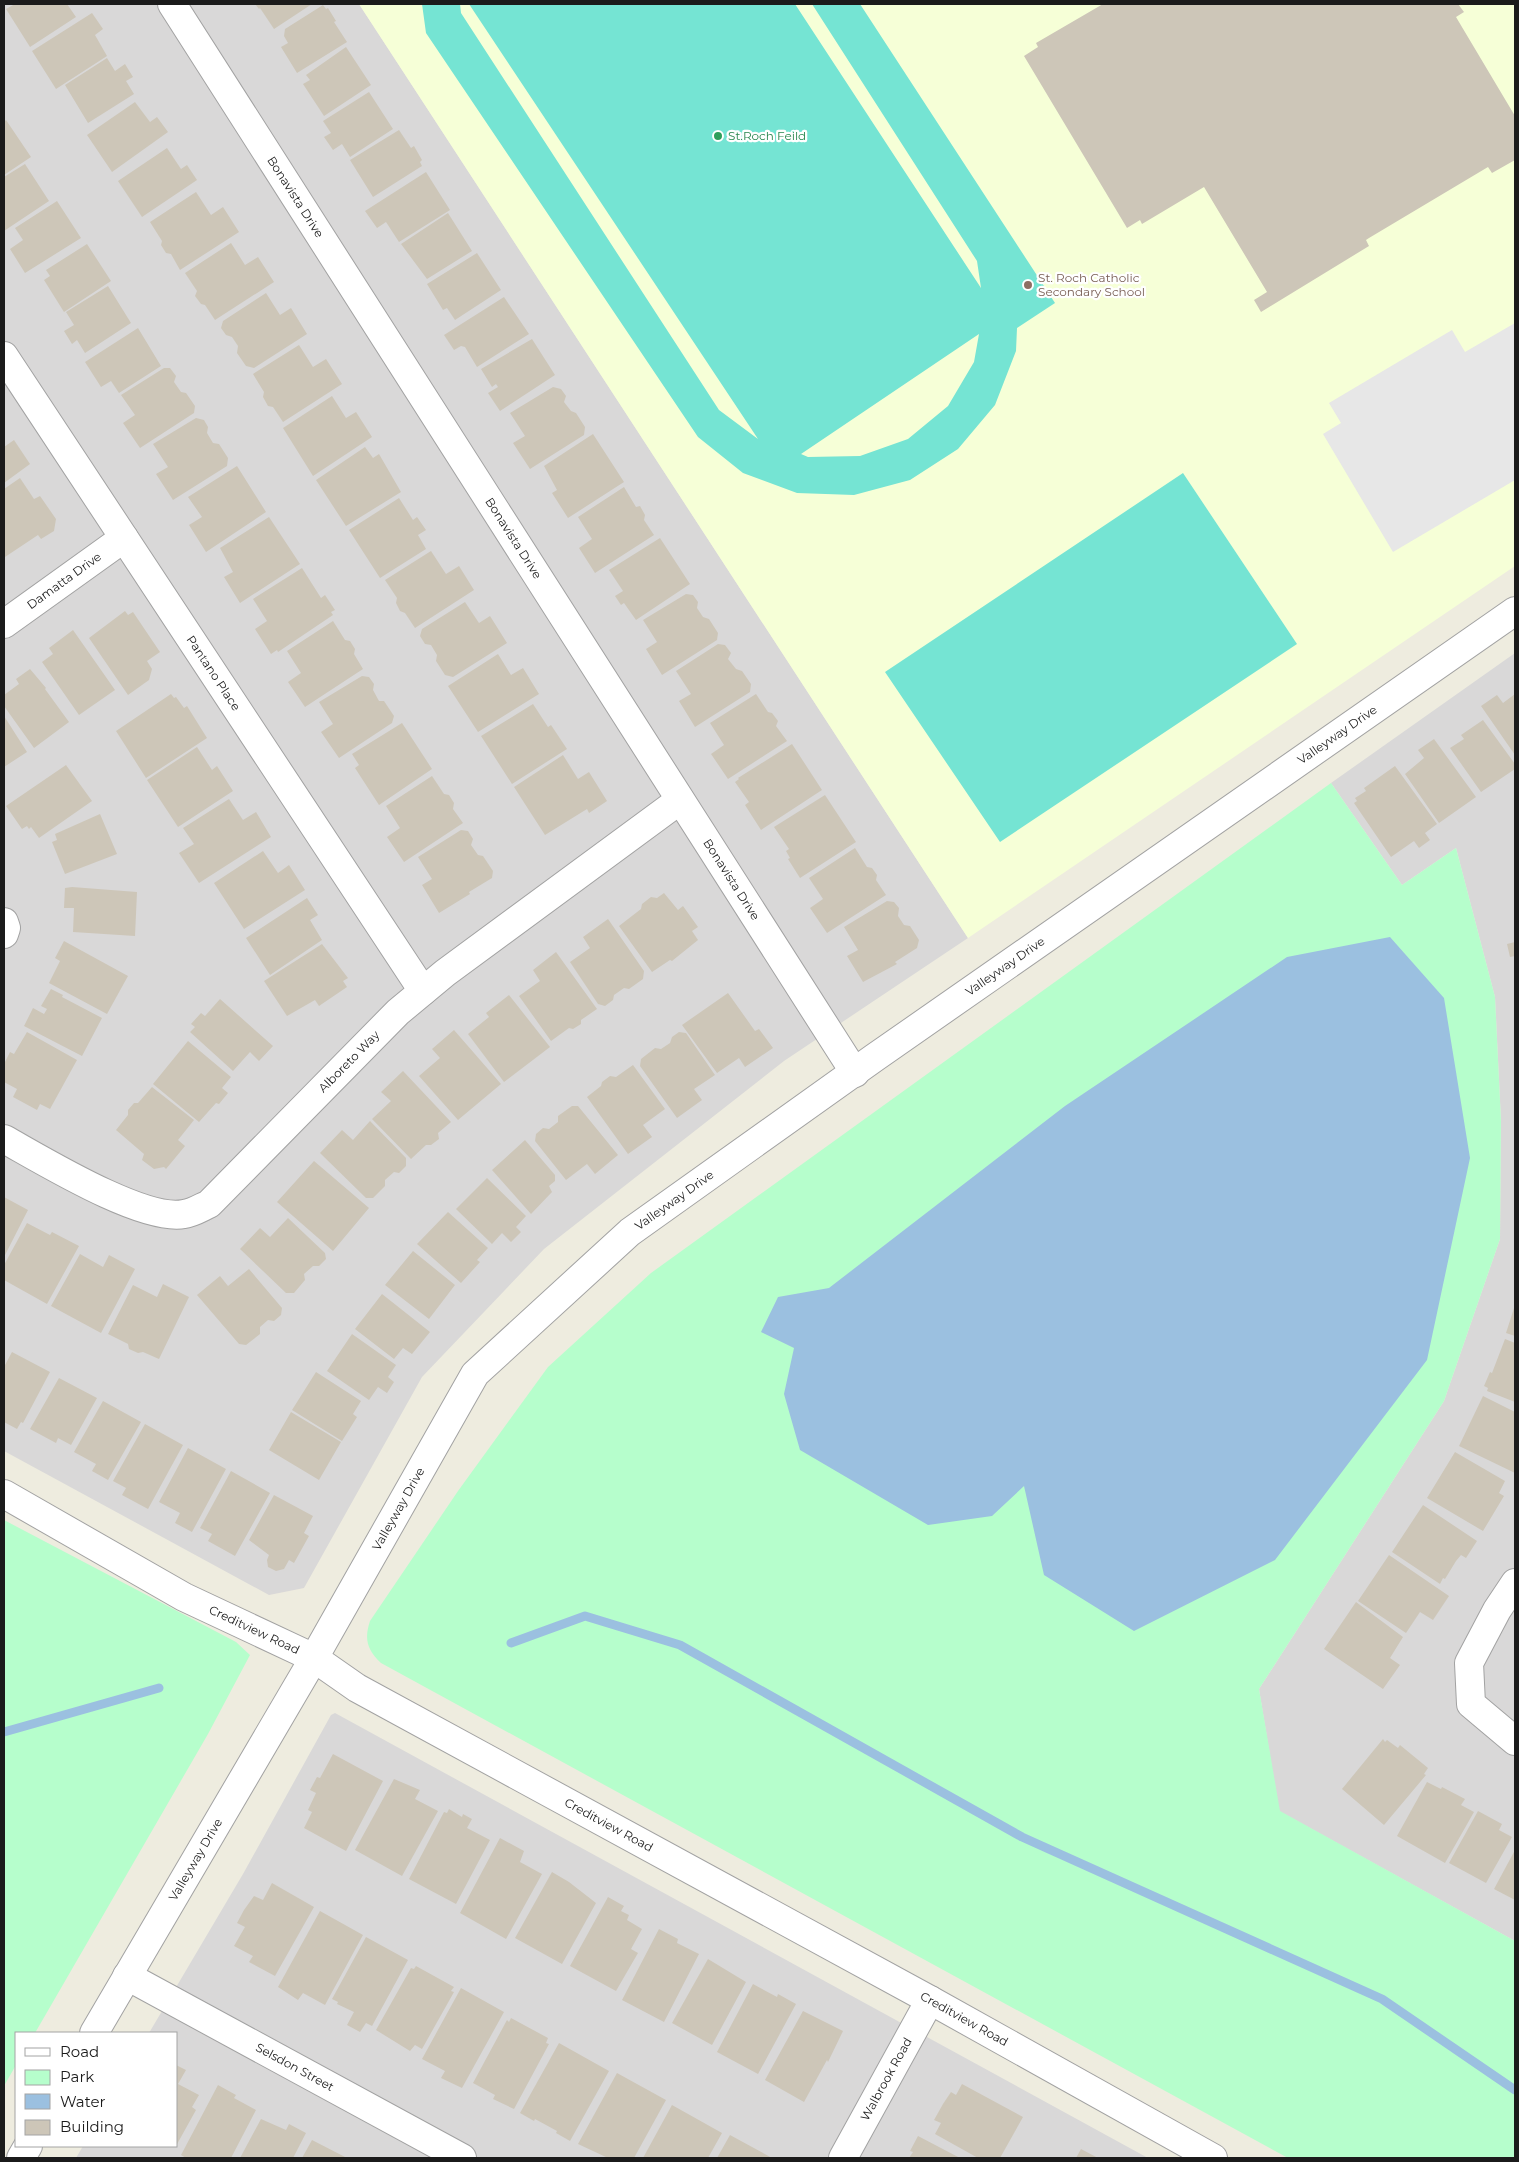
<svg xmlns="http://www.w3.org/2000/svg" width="1519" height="2162" font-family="Montserrat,sans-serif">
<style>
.residential{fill:#d9d8d8}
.education{fill:#f6ffd7}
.park{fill:#b6fecc}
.pitch{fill:#75e4d3;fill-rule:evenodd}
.parking{fill:#e7e7e7}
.water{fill:#9bc0e0}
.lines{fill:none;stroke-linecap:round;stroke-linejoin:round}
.stream{stroke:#9bc0e0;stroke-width:9}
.building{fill:#cdc6b8}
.minor-casing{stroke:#a2a2a2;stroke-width:30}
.minor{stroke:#fff;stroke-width:28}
.leisure-dot{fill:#2e9e5b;stroke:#fff;stroke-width:2}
.education-dot{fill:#8d6e63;stroke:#fff;stroke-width:2}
.labels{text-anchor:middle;stroke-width:4.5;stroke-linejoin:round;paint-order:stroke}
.leisure-label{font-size:12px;fill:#27864d;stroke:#fff;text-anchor:start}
.street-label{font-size:12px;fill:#1b1b1b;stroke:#fff}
.education-label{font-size:12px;fill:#785e54;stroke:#fff;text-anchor:start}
</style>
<rect width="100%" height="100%" fill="#eeecdf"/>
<!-- residential -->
<path class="residential" d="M4,4H359L968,938L784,1061L544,1249L422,1377L304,1588L269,1595L4,1451Z
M1515,653V1941L1279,1811L1259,1689L1444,1401L1500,1239L1501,1121L1495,997L1456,848L1402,885L1331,783Z
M335,1713L1148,2158H76L83,2146H176V2033H149L243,1874L331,1715Z"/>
<!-- education -->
<path class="education" d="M359,4H1515V566L968,938Z"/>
<!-- park -->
<path class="park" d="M1331,783L1402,885L1456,848L1495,997L1501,1121L1500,1239L1444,1401L1259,1689L1280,1811L1515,1941V2158H1288L381,1663C367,1650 364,1639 370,1621L458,1491L548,1367L651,1273Z
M4,1520L236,1642L250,1655L208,1734L35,2033H16V2065L4,2086Z"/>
<!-- pitch -->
<path class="pitch" d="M422,4H460L461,13L719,410L758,439L469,4H795L981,288L977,261L812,4H860L1055,303L1017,328L1016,351L995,405L958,449L910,480L854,495L797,493L743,473L698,437L426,33ZM979,334L974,362L948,406L908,439L860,456L808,457L801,454Z
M1183,473L1297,644L1000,842L885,672Z"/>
<!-- parking -->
<path class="parking" d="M1515,323V480L1393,552L1323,434L1341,423L1329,403L1452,330L1465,352Z"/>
<!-- water -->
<path class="water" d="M1390,937L1444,998L1470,1158L1427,1360L1275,1560L1134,1631L1044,1575L1024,1486L992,1516L928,1525L800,1450L784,1394L794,1348L761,1332L778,1297L829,1288L1065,1106L1287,957Z"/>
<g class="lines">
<!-- stream -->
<path class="stream" d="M511,1643L585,1616L680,1645L1022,1837L1382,1999L1515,2090
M4,1732L159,1688"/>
</g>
<!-- building -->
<path class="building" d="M15,4H67L76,17L30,47L6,9Z
M255,4H312L274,29L260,8L259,9Z
M1103,4H1458L1464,12L1456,17L1515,116V160L1492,173L1488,167L1369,238L1366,240L1369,246L1261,312L1254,300L1267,292L1204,187L1142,224L1140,220L1127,228L1024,56L1038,47L1036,43Z
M323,5L326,9L328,8L336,21L334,22L347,42L297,73L281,47L288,43L284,36L285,29Z
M92,13L103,29L95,35L107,56L56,89L32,51Z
M346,47L371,85L324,116L303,84L310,80L306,75Z
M107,58L115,71L125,64L133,77L126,81L134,94L88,123L65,85Z
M369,92L393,129L350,157L342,144L333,150L324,137L331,133L323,121Z
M135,102L150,122L157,117L168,132L112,172L87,135Z
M6,120L31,157L4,175V122Z
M399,130L411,148L414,146L422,160L420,162L422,166L373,197L350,160Z
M167,148L181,169L187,165L197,180L142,217L118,181Z
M25,164L49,201L4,231V177Z
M426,172L450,210L399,242L386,222L377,228L365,211Z
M196,192L211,215L223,207L239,232L180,270L171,254L166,253L161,245L162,241L150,222Z
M57,201L81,238L25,273L10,249L23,240L15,228Z
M448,213L472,251L427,279L401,244Z
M231,243L245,265L258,257L274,282L215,320L205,305L201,304L195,296L197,291L185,273Z
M87,244L111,281L64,312L44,280L50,276L46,270Z
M477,253L501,290L455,320L447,308L443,310L427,284Z
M108,286L131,323L85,353L77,340L72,344L64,331L74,325L66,312Z
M266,293L280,315L291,308L307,334L254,368L246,366L237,353L238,346L232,337L226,335L221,328L223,321Z
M504,297L529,334L477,367L465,347L461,346L454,350L444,335Z
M138,328L161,366L119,393L111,381L101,387L85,362Z
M532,339L555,375L500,411L488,393L498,387L496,384L492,387L481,369Z
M299,345L313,367L326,359L342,384L283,422L273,407L268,406L263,397L264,392L253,374Z
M164,368H170L176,376L174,382L181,392L186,393L195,406L194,413L140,448L123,423L135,415L121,395Z
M553,387L561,389L566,396L564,402L571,411L576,413L585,427L584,435L530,469L513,443L525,436L510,413Z
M332,396L346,418L356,412L372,437L313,476L283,428Z
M196,418L204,420L208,427L207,433L213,443L219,444L228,458L227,466L173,500L156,474L168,467L153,444Z
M593,434L624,482L568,518L552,493L557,490L544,466Z
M14,440L30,464L4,483V447Z
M365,447L373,458L379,454L401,492L346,526L316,480Z
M237,466L266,512L206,552L189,525L202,517L188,497Z
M20,478L34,499L40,496L56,519L54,531L41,539L38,535L5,557L4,554V489Z
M624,487L636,507L640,506L645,515L644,520L654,535L595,573L579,548L592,539L578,517Z
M399,498L413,520L417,517L426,530L418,535L426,549L380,578L349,530Z
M269,517L300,564L240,603L224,577L233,572L220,548Z
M660,538L690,584L636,620L624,603L621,605L615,596L623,591L609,570Z
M431,551L446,574L459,566L474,590L415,628L405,613L400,611L396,603L397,598L385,580Z
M302,568L321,598L325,595L335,610L331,612L333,615L278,652L277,650L271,654L255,629L267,621L253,599Z
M686,594L693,595L698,602L697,608L703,617L709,619L718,633L717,640L662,675L646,649L657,642L643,620Z
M465,602L479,623L490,616L507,643L453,677L445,675L436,661L437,655L431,645L425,644L420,636L422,629Z
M125,611L128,615L133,612L160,652L147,661L152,669L149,680L128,695L89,638Z
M333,621L345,640L350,641L355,649L354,654L363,669L305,707L288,682L301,673L287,651Z
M73,630L115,690L79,715L42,662L53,654L49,648Z
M718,644L725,645L731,653L728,659L736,669L742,671L751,684L750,692L695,727L679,701L691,694L676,671Z
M498,654L511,675L523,668L539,694L478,732L448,686Z
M30,669L46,688L45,689L69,722L34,748L4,706V695L19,684L16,679Z
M362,676L369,677L374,684L373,690L379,701H384L394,716L392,723L339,758L321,732L333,724L319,702Z
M171,694L174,698L176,697L184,708L187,706L207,738L146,778L116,731Z
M756,694L768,712L772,713L778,721L776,726L787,741L728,779L711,754L724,745L710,723Z
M1515,694V755L1481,706L1497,695L1503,703Z
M533,704L548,727L551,725L567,749L512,784L481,736Z
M4,716L27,752L4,767Z
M1483,720L1515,764V769L1481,792L1450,748L1464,739L1461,735Z
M402,723L432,769L379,805L355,768L359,765L352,754Z
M1434,739L1476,797L1439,823L1405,774L1424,758L1418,750Z
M792,744L822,790L761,830L745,805L749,802L735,782L739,779L738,778Z
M197,747L212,770L217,766L233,791L178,827L147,780Z
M563,755L578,779L589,772L607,801L589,813L587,809L545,835L514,787Z
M66,765L92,801L39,838L31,827L29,829L27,826L22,829L6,806Z
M1395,766L1437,824L1425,833L1430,840L1419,848L1414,841L1391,857L1354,803L1357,801L1355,798L1366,791L1364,788Z
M432,776L444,794L449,795L454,803L453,809L463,823L404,862L387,837L400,828L386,806Z
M825,795L856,842L800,878L788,859L790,858L786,851L789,849L774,827Z
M229,799L243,820L256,812L271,837L199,883L179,853L194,844L183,828Z
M100,814L117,854L65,874L52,842L57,840L55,834Z
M461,830L468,831L473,839L471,845L478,855L483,856L493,871L492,878L469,892L470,894L439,913L422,885L432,879L418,857Z
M855,848L867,867L872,868L877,875L876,880L886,895L827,933L810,908L823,899L809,878Z
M263,851L278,873L289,865L305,890L244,929L214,883Z
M72,887L137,892L135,936L73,932L74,908H64L65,888Z
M664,893L678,910L683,906L698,927L692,931L698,940L672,961L670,960L652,972L619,926L641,909L642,904L651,897L657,898Z
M307,898L318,915L310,920L322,940L270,975L246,938Z
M887,901L894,902L899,908L898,916L904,925L910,926L919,940L917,948L895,962L897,964L863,982L847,956L858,950L844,927Z
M608,919L644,971L643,979L629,989L624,988L614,995L613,1000L605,1006L598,1004L570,962L590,948L583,937Z
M64,941L128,976L107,1014L49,983L60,961L55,958Z
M1515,942V956L1510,957L1507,944Z
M322,944L348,978L343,981L347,987L319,1006L315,1000L287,1016L264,981Z
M556,952L597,1009L581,1020V1024L573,1029L569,1028L551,1041L519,996L540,981L533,970Z
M51,989L63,995L62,997L102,1018L82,1056L24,1026L33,1008L44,1014L47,1009L41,1006Z
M728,993L755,1031L759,1029L773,1048L745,1067L739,1058L717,1073L682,1025Z
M509,995L550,1047L504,1082L468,1034L489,1017L486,1013Z
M220,999L273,1046L259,1061L250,1052L233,1071L190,1032L195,1027L191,1024L201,1013L205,1016Z
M454,1030L501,1084L458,1120L419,1076L440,1058L432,1049Z
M27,1032L77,1060L50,1109L40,1104L37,1110L13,1097L17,1089L4,1082V1064L10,1052L14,1054Z
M679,1032L686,1033L715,1075L694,1089L702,1100L677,1118L640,1066L641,1059L655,1048L661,1049L670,1043L672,1037Z
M188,1041L231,1077L222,1088L228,1093L219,1104L216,1103L199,1122L153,1084Z
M633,1065L665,1109L643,1125L652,1137L628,1154L587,1097L601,1086L602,1082L610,1076L616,1077Z
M403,1071L451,1122L438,1133L439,1139L431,1145H426L411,1159L372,1119L391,1101L381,1092Z
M152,1087L194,1120L178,1140L185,1146L166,1169L164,1167L154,1169L142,1160L144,1154L116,1130L128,1115V1110L134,1103H138Z
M572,1106H578L618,1155L595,1174L587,1164L566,1180L535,1141L536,1134L543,1128L549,1129L558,1122V1116Z
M370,1121L406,1158V1166L399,1173L394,1172L385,1180V1186L373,1198H366L320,1153L342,1130L353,1140Z
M525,1140L555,1175V1181L549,1186L552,1192L531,1214L492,1170Z
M314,1161L369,1208L333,1251L277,1202Z
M487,1178L526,1216L516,1227L521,1232L511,1242L502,1233L492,1244L456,1209Z
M4,1197L28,1210L4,1257Z
M448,1212L488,1248L477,1260L480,1262L461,1283L417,1244Z
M288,1218L325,1253L326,1259L319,1266H313L304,1274L305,1280L294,1293H286L240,1249L260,1228L270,1237Z
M27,1223L50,1235L52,1232L79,1246L47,1304L4,1280V1265Z
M413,1251L455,1285L429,1319L385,1285Z
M80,1254L103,1267L109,1255L135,1269L101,1333L51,1306Z
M249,1269L282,1308L281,1315L274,1321L268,1320L260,1327V1334L246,1345L239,1344L197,1295L220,1276L228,1286Z
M163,1284L189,1297L159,1359L143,1352L138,1353L129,1349L128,1344L108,1334L133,1285L157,1297Z
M382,1294L430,1332L412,1354L403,1348L394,1359L355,1329Z
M1515,1305V1336L1506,1333Z
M352,1334L396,1365L388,1377L394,1382L387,1393L378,1387L369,1400L327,1371Z
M1505,1339L1515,1343V1402L1487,1391L1488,1388L1484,1386L1490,1372L1492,1373Z
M12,1352L50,1372L23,1423L21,1422L17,1429L4,1422L5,1414L4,1413V1367Z
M316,1372L361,1401L353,1414L357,1417L342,1441L292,1410Z
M59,1378L97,1398L71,1445L58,1438L56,1443L30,1429Z
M1483,1396L1515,1412V1473L1459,1446Z
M103,1401L141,1422L108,1480L92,1471L96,1464L74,1452Z
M291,1412L341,1442L319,1480L269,1450Z
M145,1424L183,1445L148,1509L122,1495L126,1488L113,1481Z
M188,1448L226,1469L192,1532L175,1523L180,1513L159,1502Z
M1455,1452L1505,1481L1499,1493L1504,1496L1483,1531L1427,1498Z
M231,1471L270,1493L235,1556L208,1541L212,1534L200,1528Z
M274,1495L313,1516L304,1533L309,1536L294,1563L289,1560L284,1569L276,1571L268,1567L267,1560L269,1555L249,1540Z
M1423,1505L1477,1541L1466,1558L1461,1555L1456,1561L1445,1579L1443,1578L1440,1584L1392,1552Z
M1389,1555L1449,1596L1433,1620L1420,1612L1406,1633L1358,1601Z
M1356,1602L1403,1637L1390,1658L1400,1665L1383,1689L1324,1649Z
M1383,1739L1385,1742L1387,1740L1398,1748L1400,1745L1428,1768L1424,1774L1426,1775L1384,1825L1342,1789Z
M333,1754L383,1781L346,1851L304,1828L312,1812L308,1810L316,1793L310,1790L317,1777L320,1778Z
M394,1779L420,1790L415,1799L438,1811L402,1876L355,1850Z
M1427,1782L1441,1789L1442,1787L1465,1799L1461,1805L1474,1812L1445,1863L1397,1836Z
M449,1809L462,1817L463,1814L472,1819L467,1828L490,1840L456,1904L409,1879L444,1812L447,1813Z
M1478,1811L1502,1824L1499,1830L1512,1837L1486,1883L1449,1863Z
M500,1838L524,1851L520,1862L542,1874L506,1939L460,1913Z
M1515,1850V1900L1494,1889Z
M552,1872L569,1882L596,1903L562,1964L515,1938Z
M272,1883L314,1907L275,1976L249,1962L253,1956L234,1946L245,1927L237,1923L244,1910L254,1896L263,1900Z
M608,1897L624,1906L621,1911L629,1915L627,1920L642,1929L631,1949L638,1953L616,1991L570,1966Z
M320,1911L363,1935L325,2005L303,1993L298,2000L278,1987Z
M659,1929L678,1939L677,1943L699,1954L664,2022L622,2000Z
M366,1937L408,1960L372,2026L366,2023L360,2032L347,2025L354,2012L337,2004L338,2002L332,1999Z
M708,1959L746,1982L712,2045L672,2023Z
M416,1966L454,1987L451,1991L454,1992L422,2049L415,2045L410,2051L376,2030L411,1968L414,1969Z
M753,1984L777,1997L778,1994L796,2004L758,2074L717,2052Z
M461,1988L504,2012L462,2088L441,2078L445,2071L422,2059Z
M803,2011L843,2031L828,2062L827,2060L804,2102L765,2080Z
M511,2018L548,2038L546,2043L549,2044L514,2109L493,2099L495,2095L473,2083L507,2020L509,2022Z
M559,2043L609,2071L570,2141L556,2133L557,2131L535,2119L534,2121L520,2113Z
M176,2065L186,2070L178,2084L199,2095L192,2107L196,2110L176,2146Z
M617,2073L666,2100L634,2158H608L578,2144Z
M962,2084L1023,2117L1000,2158H978L935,2134L941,2123L934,2120L943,2104L951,2092L956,2095Z
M218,2085L236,2095L234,2098L256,2110L231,2158H186L181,2155Z
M672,2105L722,2133L708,2158H643Z
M261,2119L286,2130L289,2124L306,2133L293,2158H240Z
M730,2135L772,2158H717Z
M918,2136L960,2158H909L913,2152L910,2151Z
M312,2140L347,2158H302Z
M1081,2149L1098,2158H1076Z"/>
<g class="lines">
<!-- minor casing -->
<g class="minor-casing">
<g id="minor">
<path id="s1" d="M172,4L855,1073"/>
<path id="s2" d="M4,356L423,991"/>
<path id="s3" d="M4,624L124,538"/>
<path d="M4,922L6,928L4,934"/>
<path id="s4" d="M4,1139C42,1160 143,1222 184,1214C193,1213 202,1207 209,1204L398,1012L445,973L680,800"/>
<path id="s5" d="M4,1494L184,1597L314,1658L357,1688L930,2000L1213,2158"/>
<path d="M1515,1583L1497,1610L1469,1663L1471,1704L1515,1741"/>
<path id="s6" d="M127,1976L462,2158"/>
<path id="s7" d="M94,2033L314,1658L475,1374L630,1232L874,1058L1515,611"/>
<path d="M21,2158L28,2146"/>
<path id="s8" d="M843,2158L930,2000"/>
</g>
</g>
<!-- minor -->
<use href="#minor" class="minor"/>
</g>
<!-- markers -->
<circle class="leisure-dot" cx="718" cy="136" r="5"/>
<circle class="education-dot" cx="1028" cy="285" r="5"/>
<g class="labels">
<!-- leisure labels -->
<g class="leisure-label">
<text x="728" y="140">St.Roch Feild</text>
</g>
<!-- street labels -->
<g class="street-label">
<text dy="4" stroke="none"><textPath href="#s1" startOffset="229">Bonavista Drive</textPath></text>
<text dy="4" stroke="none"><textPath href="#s1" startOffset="634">Bonavista Drive</textPath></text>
<text dy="4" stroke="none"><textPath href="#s3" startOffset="74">Damatta Drive</textPath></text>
<text dy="4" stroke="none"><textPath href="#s2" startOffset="380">Pantano Place</textPath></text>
<text dy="4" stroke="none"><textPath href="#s7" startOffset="1836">Valleyway Drive</textPath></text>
<text dy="4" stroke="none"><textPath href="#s1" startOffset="1039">Bonavista Drive</textPath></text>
<text dy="4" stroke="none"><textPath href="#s7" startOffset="1431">Valleyway Drive</textPath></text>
<text dy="4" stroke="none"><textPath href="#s4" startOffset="424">Alboreto Way</textPath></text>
<text dy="4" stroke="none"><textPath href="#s7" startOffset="1026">Valleyway Drive</textPath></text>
<text dy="4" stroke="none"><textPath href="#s7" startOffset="606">Valleyway Drive</textPath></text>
<text dy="4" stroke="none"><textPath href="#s5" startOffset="285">Creditview Road</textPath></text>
<text dy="4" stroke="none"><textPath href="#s5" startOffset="690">Creditview Road</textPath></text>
<text dy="4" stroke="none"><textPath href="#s7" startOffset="201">Valleyway Drive</textPath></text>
<text dy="4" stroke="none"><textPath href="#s5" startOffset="1095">Creditview Road</textPath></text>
<text dy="4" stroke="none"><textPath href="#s6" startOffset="191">Selsdon Street</textPath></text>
<text dy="4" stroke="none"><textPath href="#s8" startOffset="90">Walbrook Road</textPath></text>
</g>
<!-- education labels -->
<g class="education-label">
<text x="1038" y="282">St. Roch Catholic<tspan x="1038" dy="14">Secondary School</tspan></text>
</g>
</g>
<!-- border -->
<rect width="1519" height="2162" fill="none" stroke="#1b1b1b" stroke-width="10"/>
<!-- legend -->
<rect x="15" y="2032" width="162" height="115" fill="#ffffff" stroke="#a4a4a4"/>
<rect x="25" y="2048" width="25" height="8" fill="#ffffff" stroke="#a4a4a4"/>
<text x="60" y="2057" font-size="15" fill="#1b1b1b">Road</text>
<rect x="25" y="2070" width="25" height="15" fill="#b6fecc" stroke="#a4a4a4"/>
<text x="60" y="2082" font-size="15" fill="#1b1b1b">Park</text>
<rect x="25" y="2094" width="25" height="15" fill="#9bc0e0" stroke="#a4a4a4"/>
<text x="60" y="2107" font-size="15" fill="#1b1b1b">Water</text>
<rect x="25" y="2120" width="25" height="15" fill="#cdc6b8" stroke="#a4a4a4"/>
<text x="60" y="2132" font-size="15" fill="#1b1b1b">Building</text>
</svg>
